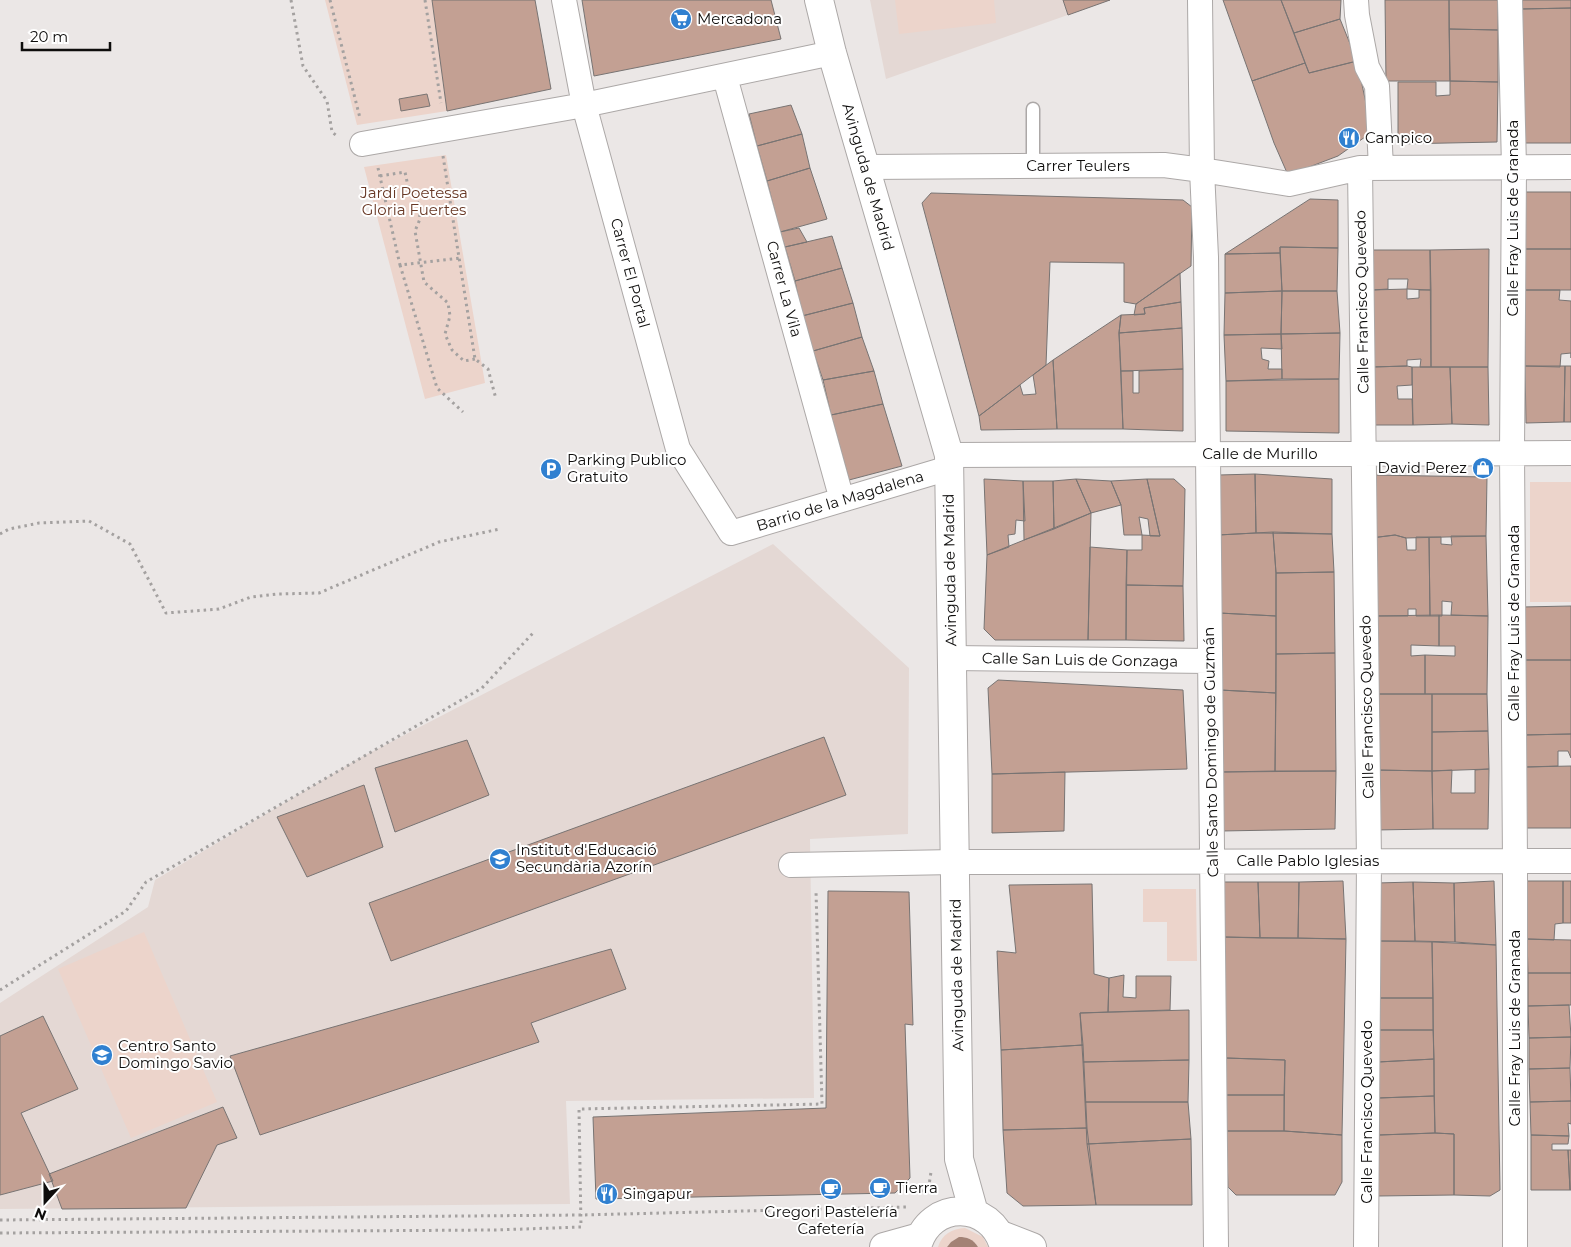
<svg xmlns="http://www.w3.org/2000/svg" width="1571" height="1247" font-family="Montserrat,sans-serif">
<style>
.built{fill:#e4d8d4}
.green{fill:#ecd4cb}
.water{fill:#a38275}
.building{fill:#c3a093;stroke:#787473}
.lines{fill:none;stroke-linecap:round;stroke-linejoin:round}
.lane-casing{stroke:#aca8a7;stroke-width:15}
.street-casing{stroke:#aca8a7;stroke-width:26}
.secondary-casing{stroke:#aca8a7;stroke-width:30}
.path{stroke:#a4a1a0;stroke-width:3;stroke-dasharray:2.5 4;stroke-linecap:butt}
.lane{stroke:#fff;stroke-width:12}
.street{stroke:#fff;stroke-width:24}
.secondary{stroke:#fff;stroke-width:28}
.labels{text-anchor:middle;stroke-width:4;stroke-linejoin:round;paint-order:stroke}
.poi-label{font-size:15px;fill:#0e0d0c;stroke:#fff;text-anchor:start}
.street-label{font-size:15px;fill:#0e0d0c;stroke:#fff}
.park-label{font-size:15px;fill:#683825;stroke:#fff}
</style>
<rect width="100%" height="100%" fill="#ebe7e6"/>
<!-- built -->
<path class="built" d="M870,0H1110L886,79Z
M773,544L909,668L908,834L810,839L814,1098L566,1101L570,1204L0,1209V1003L148,907L155,880L358,759Z"/>
<!-- green -->
<path class="green" d="M325,0H432L447,111L357,125Z
M895,0H994L996,23L899,34Z
M446,155L485,383L425,399L364,167Z
M1530,482H1571V602H1530Z
M1143,889H1196L1197,961H1167V922H1143Z
M144,932L217,1102L131,1138L58,969Z
M965,1228L983,1237L988,1247H978C970,1234 955,1235 947,1247H938C942,1234 952,1229 965,1228Z"/>
<!-- water -->
<path class="water" d="M959,1237C967,1237 973,1239 978,1247H947L951,1242Z"/>
<!-- building -->
<path class="building" d="M432,0H535L551,89L447,111Z
M582,0H771L781,39L594,76Z
M1063,0H1110L1068,15Z
M1223,0H1281L1305,63L1252,81Z
M1281,0H1341L1340,19L1294,33Z
M1385,0H1449L1450,81H1386Z
M1449,0H1498V30L1449,29Z
M1521,0H1571V8L1521,9Z
M1571,8V143H1521V9Z
M1340,19L1357,61L1309,73L1294,33Z
M1449,29L1498,30V82L1450,81Z
M1357,61L1371,127L1365,137L1338,156L1288,175L1274,143L1252,81L1305,63L1309,73Z
M1450,81L1498,82L1497,142L1398,144V82H1436V96L1450,95Z
M427,94L430,106L401,111L399,99Z
M791,105L802,134L757,146L749,114Z
M802,134L810,168L767,181L757,146Z
M810,168L827,219L780,232L767,181Z
M1525,192H1571V249H1524Z
M931,193L1183,200L1192,207L1191,266L1136,304L1124,302V263L1050,262L1046,365L979,416L922,203Z
M1310,199L1338,200V248L1280,247V253L1225,254Z
M799,228L807,242L785,247L780,232Z
M832,236L842,268L795,281L785,247Z
M1280,247L1338,248L1337,291H1282Z
M1489,249L1488,367H1431L1430,250Z
M1524,249H1571V290H1525Z
M1373,250H1430L1431,290L1407,289L1408,279H1388V289L1372,290Z
M1280,253L1282,291L1225,293V254Z
M842,268L853,303L802,316L795,281Z
M1180,273L1181,302L1144,308L1145,314L1134,315L1136,304Z
M1407,289V299L1419,298V290H1431V367H1420L1421,359L1407,360V366L1372,367V290Z
M1525,290H1560L1559,300L1571,301V358V353L1561,354L1560,367L1525,366Z
M1282,291H1337L1340,333L1281,334Z
M1282,291L1281,334L1224,335L1225,293Z
M1181,302L1182,328L1119,333L1121,315L1145,314L1144,308Z
M853,303L862,337L813,351L802,316Z
M1121,315L1119,333L1123,429H1057L1053,360Z
M1182,328L1183,369L1121,371L1119,333Z
M1340,333L1339,379H1282L1281,334Z
M1281,334L1282,349L1261,348L1262,359L1269,361L1268,369H1282V379L1226,381L1224,335Z
M862,337L874,371L823,380L813,351Z
M1053,360L1057,429L981,430L979,416L1020,385L1023,395L1036,394L1033,375Z
M1407,366L1412,367V385L1397,386L1398,399H1412L1413,425H1373L1372,367Z
M1525,366H1565L1564,422L1526,423Z
M1565,366H1571V422H1564Z
M1412,367H1450L1452,424L1413,425Z
M1450,367H1488L1489,425L1452,424Z
M1183,369V431L1123,429L1121,371H1133V393H1139V371Z
M874,371L883,404L831,415L823,380Z
M1339,379V433L1226,431V381Z
M883,404L902,466L849,480L831,415Z
M1255,474L1256,533L1218,535L1219,475Z
M1255,474L1332,479V534L1256,533Z
M1371,475L1487,477L1486,536L1406,538L1395,535L1371,538Z
M984,479L1023,481L1025,521L1016,520L1015,534L1008,535L1009,547L987,555Z
M1076,479L1091,513L1054,529L1053,481Z
M1076,479L1111,481L1121,505L1091,513Z
M1147,479H1174L1185,489L1183,586L1126,585L1127,550H1142V535L1160,536Z
M1147,479L1160,536H1150L1148,519L1139,517L1142,535H1124L1121,505L1111,481Z
M1023,481H1053L1054,529L1024,540Z
M1091,513L1088,640H995L984,629L987,555Z
M1273,532L1332,534L1334,572L1276,573Z
M1273,532L1276,573V616L1219,613L1218,535Z
M1395,535L1406,538L1407,550H1416V537H1429L1430,616H1416V609H1408V616H1373L1371,538Z
M1451,536H1486L1488,616L1451,615L1452,602L1442,601V616H1430L1429,537H1441V544L1452,545Z
M1090,547L1127,550L1126,640H1088Z
M1334,572L1335,653L1276,654V573Z
M1126,585L1183,586L1184,641L1126,640Z
M1571,606V660H1522V607Z
M1219,613L1276,616V693L1220,690Z
M1439,615L1488,616L1487,694H1425V655L1455,656V646H1439Z
M1439,615V646L1411,645V656L1425,655V694H1373V616Z
M1335,653L1336,771H1275L1276,654Z
M1522,660H1571V734L1523,735Z
M998,680L1183,690L1187,769L992,774L988,688Z
M1220,690L1276,693L1275,771L1221,772Z
M1373,694H1432V771L1374,770Z
M1432,694H1487L1488,731L1432,732Z
M1488,731L1489,769L1432,771V732Z
M1571,734V758L1568,751H1558V766L1526,767L1523,735Z
M824,737L846,795L391,961L369,903Z
M467,740L489,795L395,832L375,768Z
M1571,766V828H1525L1526,767Z
M1489,769L1488,829H1433L1432,771L1452,770L1451,793H1475V770Z
M1374,770L1432,771L1433,829L1375,830Z
M1336,771L1335,829L1221,831V772Z
M1065,772L1064,831L992,833V774Z
M364,785L383,847L307,877L277,817Z
M1343,881L1346,939L1298,938L1299,882Z
M1494,881L1496,945L1455,942L1454,883Z
M1527,881H1563V923L1555,924L1554,940L1527,939Z
M1563,881H1571V923H1563Z
M1221,882H1258L1260,938L1224,937Z
M1258,882H1299L1298,938H1260Z
M1413,882L1454,883L1455,942L1415,941Z
M1413,882L1415,941H1379L1377,883Z
M1092,884L1094,974L1109,978L1108,1012L1080,1013L1083,1045L1001,1050L997,951L1016,953L1009,885Z
M828,891L909,892L913,1025L905,1024L910,1178L895,1193L596,1199L593,1117L826,1108Z
M1224,937L1346,939L1342,1135L1284,1131L1285,1060L1226,1058Z
M1527,939L1571,940V973H1528Z
M1379,941L1432,942L1433,998H1378Z
M1432,942L1496,945L1500,1190L1490,1196L1454,1195V1134L1435,1133Z
M611,949L626,989L531,1023L539,1042L260,1135L230,1056Z
M1528,973H1571V1005L1528,1006Z
M1124,975L1123,997L1136,998V976H1171L1170,1010L1108,1012L1109,978Z
M1378,998H1433V1030H1379Z
M1569,1005L1571,1037L1529,1038L1528,1006Z
M1189,1010V1060L1083,1062L1080,1013Z
M43,1016L78,1089L21,1113L53,1181L0,1195V1036Z
M1379,1030H1433L1434,1059L1378,1062Z
M1571,1037L1570,1068L1529,1069V1038Z
M1083,1045L1087,1128L1003,1130L1001,1050Z
M1226,1058L1285,1060L1284,1095H1226Z
M1434,1059V1096L1378,1098V1062Z
M1189,1060L1188,1102H1085L1083,1062Z
M1570,1068L1571,1101L1530,1102L1529,1069Z
M1226,1095H1284V1131H1226Z
M1434,1096L1435,1133L1379,1135L1378,1098Z
M1571,1101V1124L1568,1123L1569,1136L1531,1135L1530,1102Z
M1085,1102H1188L1191,1139L1087,1144Z
M223,1107L237,1138L217,1145L186,1208L62,1209L49,1174Z
M1087,1128L1096,1205L1023,1206L1007,1193L1003,1130Z
M1226,1131H1284L1342,1135V1182L1335,1195H1236L1228,1187Z
M1435,1133L1454,1134V1195L1378,1196L1379,1135Z
M1531,1135L1569,1136L1568,1144H1552V1150H1568L1570,1190H1531Z
M1191,1139L1192,1205H1096L1087,1144Z
M1568,1150H1571V1190H1570Z"/>
<g class="lines">
<!-- lane casing -->
<g class="lane-casing">
<path id="lane" d="M1033,166V109"/>
</g>
<!-- street casing -->
<g class="street-casing">
<path id="street" d="M564,0L584,105L678,449L731,533L949,468
M1200,0L1202,170L1289,184L1360,168L1571,167
M1356,0L1357,15L1367,67L1377,86L1381,168
M1510,0L1514,167L1512,453L1515,861V1247
M725,77L842,500
M362,144L584,105L832,53
M865,167L1164,165L1202,170L1206,257L1216,1247
M1360,168L1369,861L1366,1247
M949,455L1571,453
M952,658L1209,661
M791,865L955,862L1571,861"/>
</g>
<!-- secondary casing -->
<g class="secondary-casing">
<path id="secondary" d="M819,0L832,53L949,455L959,1159L974,1213
M1001,1235L1032,1247
M884,1247L920,1237
M917,1247C929,1199 992,1200 1004,1247"/>
</g>
<!-- path -->
<path class="path" d="M291,0L303,66L327,101L332,132L337,136
M330,0L360,118
M425,0L441,103
M443,156L475,359L488,369L496,399
M378,168L400,265L460,258
M380,176L405,172L409,191L419,204L420,219L415,231L424,282L448,303L450,316L445,334L452,350L464,361L475,359
M400,265L437,388L463,412
M0,534L9,529L39,523L89,521L130,544L166,613L219,609L251,597L278,594L319,593L439,542L500,529
M0,990L126,911L146,882L482,688L533,633
M922,1192L929,1185L931,1172
M0,1220L581,1215L907,1207
M0,1233L495,1230L581,1227L579,1109L822,1104L816,891"/>
<!-- lane -->
<use href="#lane" class="lane"/>
<!-- street -->
<use href="#street" class="street"/>
<!-- secondary -->
<use href="#secondary" class="secondary"/>
</g>
<!-- icons -->
<defs>
<g id="supermarket-disc" transform="scale(1.125)"><circle r="9.5" fill="#3080d0" stroke="#fff"/><path d="M-6-5.5h2.5l.6 2H6L4.5 2H-2.5L-4.4-4H-6ZM-1.5 3.2a1.3 1.3 0 1 0 .1 0ZM3 3.2a1.3 1.3 0 1 0 .1 0Z" fill="#fff"/></g>
<g id="restaurant-disc" transform="scale(1.125)"><circle r="9.5" fill="#3080d0" stroke="#fff"/><path d="M-5-6h1v4h1v-4h1v4h1v-4h1v5L-1.5 .5V6h-2V.5L-5-1ZM5-6V6H3V1.5H1.5Q1.5-4 5-6Z" fill="#fff"/></g>
<g id="shop-disc" transform="scale(1.125)"><circle r="9.5" fill="#3080d0" stroke="#fff"/><path d="M-5-2.5h2.3a2.7 3.5 0 0 1 5.4 0H5L5.5 6h-11ZM-1.5-2.5h3a1.5 2.3 0 0 0-3 0Z" fill="#fff"/></g>
<g id="parking-disc" transform="scale(1.125)"><circle r="9.5" fill="#3080d0" stroke="#fff"/><path d="M-3.5-5.5H1a3.5 3.5 0 0 1 0 7H-1V5.5H-3.5ZM-1-3.4V-.6H.8a1.4 1.4 0 0 0 0-2.8Z" fill="#fff"/></g>
<g id="school-disc" transform="scale(1.125)"><circle r="9.5" fill="#3080d0" stroke="#fff"/><path d="M0-5L7-2L0 1L-7-2ZM-4 1L0 2.5L4 1V4Q0 6-4 4Z" fill="#fff"/></g>
<g id="cafe-disc" transform="scale(1.125)"><circle r="9.5" fill="#3080d0" stroke="#fff"/><path d="M-5.5-4.5H6V0H3Q3 3.5 0 3.5H-2.5Q-5.5 3.5-5.5 0ZM3-3.2v2h1.7v-2ZM-6 4.5H4V6H-6Z" fill="#fff"/></g>
</defs>
<g fill-rule="evenodd">
<use href="#supermarket-disc" x="681" y="19"/>
<use href="#restaurant-disc" x="1349" y="138"/>
<use href="#shop-disc" x="1483" y="468"/>
<use href="#parking-disc" x="551" y="469"/>
<use href="#school-disc" x="500" y="859"/>
<use href="#school-disc" x="102" y="1055"/>
<use href="#cafe-disc" x="880" y="1188"/>
<use href="#cafe-disc" x="831" y="1189"/>
<use href="#restaurant-disc" x="607" y="1194"/>
</g>
<g class="labels">
<!-- poi labels -->
<g class="poi-label">
<text x="697" y="24">Mercadona</text>
<text x="1365" y="143">Campico</text>
<text x="567" y="465">Parking Publico<tspan x="567" dy="17">Gratuito</tspan></text>
<text x="1467" y="473" text-anchor="end">David Perez</text>
<text x="516" y="855">Institut d'Educació<tspan x="516" dy="17">Secundària Azorín</tspan></text>
<text x="118" y="1051">Centro Santo<tspan x="118" dy="17">Domingo Savio</tspan></text>
<text x="896" y="1193">Tierra</text>
<text x="623" y="1199">Singapur</text>
<text x="831" y="1217" text-anchor="middle">Gregori Pastelería<tspan x="831" dy="17">Cafetería</tspan></text>
</g>
<!-- street labels -->
<g class="street-label">
<text x="1078" y="171">Carrer Teulers</text>
<text transform="translate(868 177) rotate(74)" y="5">Avinguda de Madrid</text>
<text transform="translate(1513 218) rotate(-90)" y="5">Calle Fray Luis de Granada</text>
<text transform="translate(630 273) rotate(75)" y="5">Carrer El Portal</text>
<text transform="translate(784 289) rotate(75)" y="5">Carrer La Vila</text>
<text transform="translate(1362 302) rotate(-91)" y="5">Calle Francisco Quevedo</text>
<text x="1260" y="459">Calle de Murillo</text>
<text transform="translate(840 501) rotate(-17)" y="5">Barrio de la Magdalena</text>
<text transform="translate(950 570) rotate(-91)" y="5">Avinguda de Madrid</text>
<text transform="translate(1514 623) rotate(-90)" y="5">Calle Fray Luis de Granada</text>
<text transform="translate(1080 660) rotate(1)" y="5">Calle San Luis de Gonzaga</text>
<text transform="translate(1367 707) rotate(-91)" y="5">Calle Francisco Quevedo</text>
<text transform="translate(1211 752) rotate(-91)" y="5">Calle Santo Domingo de Guzmán</text>
<text x="1308" y="866">Calle Pablo Iglesias</text>
<text transform="translate(957 975) rotate(-91)" y="5">Avinguda de Madrid</text>
<text transform="translate(1515 1028) rotate(-90)" y="5">Calle Fray Luis de Granada</text>
<text transform="translate(1367 1112) rotate(-90)" y="5">Calle Francisco Quevedo</text>
</g>
<!-- park labels -->
<g class="park-label">
<text x="414" y="198">Jardí Poetessa<tspan x="414" dy="17">Gloria Fuertes</tspan></text>
</g>
</g>
<!-- north arrow -->
<g transform="translate(45 1202) rotate(201)" stroke="#ffffff" stroke-width="4" paint-order="stroke">
<path d="M0-4L9 19L0 12L-9 19Z" fill="#0e0d0c"/>
<text y="-8" font-size="14" font-weight="bold" text-anchor="middle" fill="#0e0d0c">N</text>
</g>
<!-- scale -->
<path d="M22 42v8h88v-8" fill="none" stroke="#0e0d0c" stroke-width="2.5"/>
<text x="30" y="42" font-size="15" fill="#0e0d0c" stroke="#ffffff" stroke-width="4" paint-order="stroke">20 m</text>
</svg>
